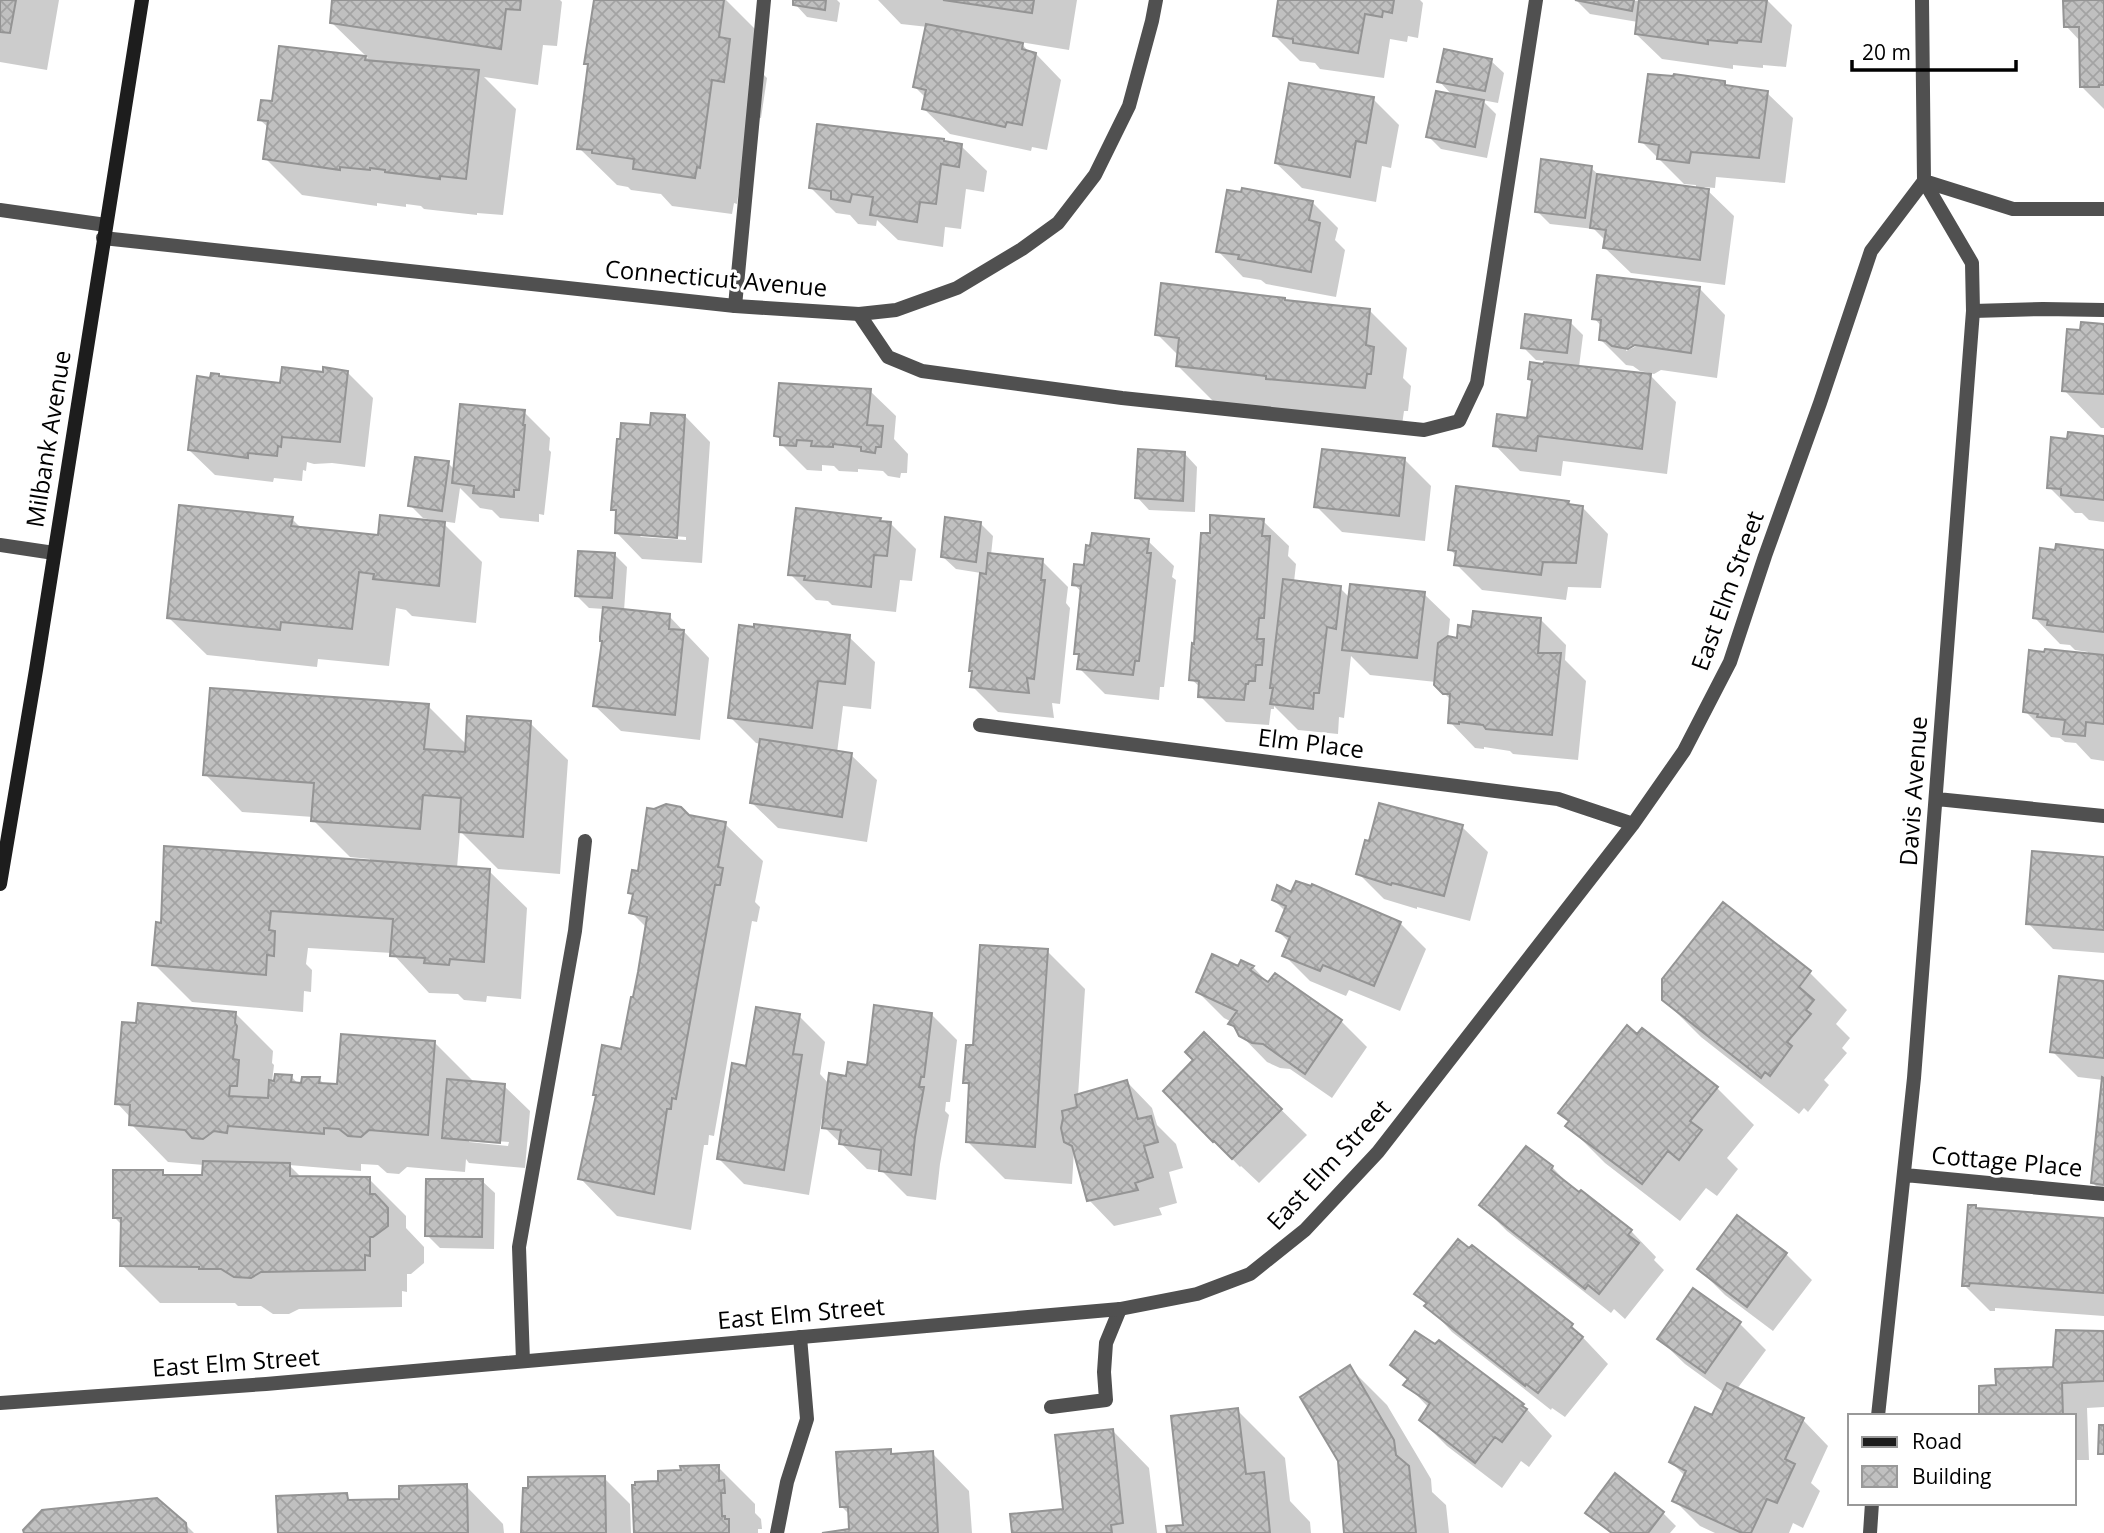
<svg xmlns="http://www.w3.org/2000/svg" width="2104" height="1533" font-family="'Open Sans',sans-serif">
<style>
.shadow{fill:#0003;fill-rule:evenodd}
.building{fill:url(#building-cross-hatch);stroke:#949494;stroke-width:2}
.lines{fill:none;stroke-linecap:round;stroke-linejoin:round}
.lane{stroke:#505050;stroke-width:14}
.street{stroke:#505050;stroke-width:14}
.secondary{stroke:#1d1d1d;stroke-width:14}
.labels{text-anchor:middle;stroke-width:6;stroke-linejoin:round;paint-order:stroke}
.street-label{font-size:24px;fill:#000;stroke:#fff}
</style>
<defs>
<pattern id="building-cross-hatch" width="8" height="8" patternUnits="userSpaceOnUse" patternTransform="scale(1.75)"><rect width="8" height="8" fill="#c0c0c0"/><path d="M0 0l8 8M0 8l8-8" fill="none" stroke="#a3a3a3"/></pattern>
</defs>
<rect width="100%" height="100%" fill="#fff"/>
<!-- shadow -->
<path class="shadow" d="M0,0H59L47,70L0,62Z
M334,0H560L562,2L557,46L543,45L538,85L484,77L516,109L503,215L477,213V215L424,209L421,206L406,204V207L377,203V206L302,195L265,158L269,128L260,120L274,103L280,48L368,58L332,23Z
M596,0H726L762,36L757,68L767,78L761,118L749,116L737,204L734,203L732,214L672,206L661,194L631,190L628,187L617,185L579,148L590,67L586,64Z
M795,0H837L840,3L837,22L807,17L795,4Z
M878,0H1077L1069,50L1020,42L1030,53L1036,54L1061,80L1047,150L1032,147L1031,151L950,134L924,109L926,98L915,87L928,27L901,24Z
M1280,0H1420L1423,3L1418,38L1408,36L1407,42L1390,39L1384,78L1320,69L1315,63L1300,61L1274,35Z
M1767,0L1792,25L1786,67L1763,65V68L1733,65V69L1662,59L1636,34L1638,22L1590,14L1577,1Z
M2081,0H2104V109L2082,87L2081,42L2066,26Z
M1491,61L1504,73L1498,103L1482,100L1496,114L1487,158L1441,149L1428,136L1453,96L1439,81Z
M1725,83L1730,88L1767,93L1793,118L1785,183L1716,177L1715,188L1704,187L1734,216L1725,285L1631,273L1605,248L1606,241L1594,229L1550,224L1537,211L1591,168L1600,176L1696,189V185L1684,184L1641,141Z
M1373,99L1399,125L1391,168L1382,166L1376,202L1302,188L1276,163Z
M961,146L987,171L984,192L966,189L961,229L945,227L943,247L898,240L877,220L876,226L858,224L850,215L836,213L810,187Z
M1312,202L1338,228L1335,240L1345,250L1336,297L1266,284L1261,280L1243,277L1218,251Z
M1700,289L1725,315L1717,378L1661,370L1654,374L1640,371L1633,366L1626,365L1600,339L1602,327L1594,318ZM1643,343L1626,351V347Z
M1287,302L1369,310L1407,348L1403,378L1411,386L1408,411H1404L1402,425L1215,403L1177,365L1179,356L1157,334Z
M1570,322L1583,335L1579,367L1649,374L1676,402L1667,474L1563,461L1561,476L1520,471L1495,445L1529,420L1534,382L1530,378L1545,366L1546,361L1536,360L1523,347Z
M2104,326V428H2101L2064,390L2081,331Z
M347,372L373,398L365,467L332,463L314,464L307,462L306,471L303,470L302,481L274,478L273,482L215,475L189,450L212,380L282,385L324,374Z
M870,391L896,416L894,439L908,454L907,473H901L900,478L888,476L883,471L858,469V472L839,471L834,466L822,465V471L807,470L781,444L782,441L776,435Z
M524,412L550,438L549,450L551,452L544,515L539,514V522L500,518L492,510L480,508L460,488L455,523L441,521L482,562L476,623L412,616L406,610L396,608L389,666L318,659L317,667L207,655L169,618L292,519L302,529L380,537L431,523L432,520L423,518L410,505L448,463L455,470Z
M685,416L710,442L702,563L642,559L617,533L618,514L613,509L652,426ZM637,533L686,537V540L641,537Z
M2104,438V522L2089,520L2082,513H2075L2049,487L2069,441Z
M1185,454L1197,467L1195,512L1149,510L1137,497Z
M1405,460L1431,486L1425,541L1342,532L1316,506Z
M1568,502L1572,506L1583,508L1608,534L1601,588L1568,587L1566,600L1482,590L1456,564L1457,557L1450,549Z
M880,520L883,523H890L916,549L912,581L900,580L896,612L832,605L828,601L816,600L790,574Z
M1263,521L1289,546L1288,556L1296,564L1294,582L1340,588L1350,598L1424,594L1450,619L1448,638L1458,640L1473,629L1540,619L1566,645L1565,660L1586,681L1578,760L1513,754L1510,751L1484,747V749L1475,748L1450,722L1452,701L1436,685V682L1370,675L1351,656L1344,718L1339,717L1338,734L1298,730L1274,706V709H1271L1269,725L1226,722L1200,696L1201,688L1191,679L1211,534Z
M980,523L993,536L991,555L1042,561L1068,587L1066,603L1070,608L1060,704L1052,703L1054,718L998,712L972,686L973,673L970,670L981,573L956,569L943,557Z
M1148,541L1174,566L1172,577L1176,580L1164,687H1160L1159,700L1105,694L1079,668L1081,658L1076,653L1082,593L1074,584L1086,566Z
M2104,552V761L2091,759L2076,743L2065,742L2060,738L2051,737L2025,711L2087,655L2088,652L2075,650L2070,645L2060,644L2035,618Z
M614,554L627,567L624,611L669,616L709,658L700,740L621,731L595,706L604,643V609L589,608L576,595Z
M849,637L875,662L871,709L843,706L837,753L851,755L877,780L867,842L778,828L752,803L761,744L756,743L730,717Z
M428,706L467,745L530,723L568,760L560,874L498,869L460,831L457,868L489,871L527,908L521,999L487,996L486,1002L464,1000L458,994L429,993L392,953L308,948L306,964L312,970L311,992L304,991L303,1012L192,1002L154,964L370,862V859L350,857L313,820V817L242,812L205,774Z
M688,817L725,824L763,861L755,902L760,907L757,922L752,921L714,1136L709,1135L708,1145H704L691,1230L617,1216L580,1178L597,1097L595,1094L622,1051L634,999L647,928L631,912L635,897L630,892L639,873Z
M1462,827L1488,852L1470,921L1417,907V909L1384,899L1358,873Z
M2104,859V953L2053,949L2028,923Z
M1292,894L1400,923L1426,949L1400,1011L1349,990L1346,996L1310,981L1284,955L1289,942L1278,931L1286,912L1274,900Z
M1723,904L1810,973L1847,1010L1836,1024L1850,1038L1842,1048L1847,1053L1824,1080L1829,1085L1808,1112L1804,1108L1799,1114L1701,1037L1663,999Z
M1047,951L1085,989L1078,1096L1127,1082L1152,1108L1157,1125L1176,1144L1183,1168L1169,1172L1177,1203L1159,1208L1162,1215L1114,1226L1089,1200L1074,1150L1072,1184L1005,1179L968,1142L971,1088L965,1082L975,1047Z
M1242,963L1253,967L1269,984L1276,976L1341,1021L1367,1047L1332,1098L1290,1069L1280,1068L1267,1062L1230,1024L1232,1022L1224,1018L1198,992L1239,968Z
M2104,983V1194L2093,1183L2103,1080L2078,1077L2052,1051Z
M235,1013L273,1051L272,1063L274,1065L272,1082L291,1076L299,1085L319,1079L325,1085L339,1086L435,1043L472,1080V1083L504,1086L530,1111L525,1168L469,1163L466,1159L465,1172L407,1167L399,1174L387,1173L378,1165L361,1164V1171L289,1165L302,1178L369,1179L406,1216V1228L424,1247V1263L411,1274H407V1292L402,1291V1307L299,1309L289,1314H273L261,1306H238L235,1303H160L122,1265L123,1226L115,1218L162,1172L167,1177H204V1165L168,1162L131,1124V1118L117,1103L138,1025ZM469,1139L509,1142L508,1146L469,1142Z
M931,1014L957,1040L950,1102H946L945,1111L949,1115L940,1164L936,1200L907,1196L882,1171L867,1169L824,1127L825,1119L822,1118L809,1195L744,1184L718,1158L748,1068L799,1016L825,1042L820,1074L829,1084L847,1078L869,1067Z
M1204,1034L1307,1135L1259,1183L1241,1166L1240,1167L1166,1091L1195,1060Z
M1717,1088L1754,1125L1727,1158L1738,1169L1717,1196L1706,1188L1680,1221L1605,1163L1568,1126L1570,1122L1561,1113Z
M1552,1167L1575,1191L1631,1231L1656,1257L1654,1260L1664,1270L1625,1319L1614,1309L1611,1313L1507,1231L1481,1205Z
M482,1181L495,1193L494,1249L440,1248L427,1235Z
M1975,1207L1978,1210L2104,1220V1316L1995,1308V1311H1990L1964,1285Z
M1786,1254L1812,1280L1773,1331L1725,1295L1699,1269Z
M1694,1290L1740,1324L1766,1350L1737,1389L1803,1420L1828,1446L1811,1483L1820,1491L1803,1528L1793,1523L1789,1533H1715L1700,1526L1674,1500L1685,1476L1671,1462L1713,1417L1725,1393L1685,1364L1659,1339Z
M1417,1294L1572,1326L1608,1364L1565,1417L1552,1408L1551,1410L1452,1332Z
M2104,1332V1407L2087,1408L2089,1460H2074V1416H1982L1998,1386L2054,1369Z
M1392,1365L1523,1405L1552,1436L1529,1467L1521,1461L1502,1488L1447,1446L1421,1420L1429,1408L1406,1384L1408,1381Z
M1350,1368L1387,1405L1431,1479L1432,1492L1446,1505L1449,1533H1346Z
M1237,1410L1285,1458L1290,1501L1310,1522L1311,1533H1168L1185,1526Z
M1112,1430L1149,1468L1157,1533H1015L1065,1511Z
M890,1450L895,1456L932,1453L969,1491L972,1533H843L851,1531L850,1515L841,1506Z
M718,1467L755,1504V1513L761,1519L762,1529H758V1533H635L659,1482Z
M1615,1476L1663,1513L1676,1526L1670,1533H1610L1587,1512Z
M604,1478L630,1504L631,1533H523Z
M466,1486L503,1524L504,1533H279L346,1495L352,1502L400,1501Z
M185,1524L194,1533H25Z"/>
<!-- building -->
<path class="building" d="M0,0H16L10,33L0,32Z
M332,0H521L520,10L506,9L501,49L330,23Z
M594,0H724L719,37L730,39L724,82L712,80L700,168L697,167L695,178L633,169L634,159L592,153V150L577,149L588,64H584Z
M793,0H826L825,10L793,5Z
M943,0H1034L1032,13Z
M1278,0H1394L1392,13L1383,11L1382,17L1365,14L1358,53L1293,43V39L1273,36Z
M1575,0H1634L1632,11Z
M1639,0H1767L1761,42L1738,40L1737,43L1708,40V44L1635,34Z
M2080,0H2104V85H2099V87H2080L2079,27H2064L2063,1Z
M926,24L1023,43L1022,49L1036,53L1022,125L1007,122L1005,127L922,109L926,90L913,87Z
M279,46L366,56L365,60L479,70L466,179L440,176V179L385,172V170L370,168V170L340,167V170L263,159L268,121L258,120L261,100L272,101Z
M1444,49L1492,59L1485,91L1437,82Z
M1648,74L1673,76L1674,74L1725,81V85L1768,91L1759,158L1691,152L1689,163L1657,159L1659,145L1639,142Z
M1289,83L1374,97L1366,143L1356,141L1350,177L1275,163Z
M1436,91L1484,100L1475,147L1426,137Z
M817,124L944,139V141L962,144L959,167L941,164L936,204L920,202L917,222L870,215L873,197L852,194L850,202L831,199V191L809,188Z
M1541,159L1592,166L1585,218L1535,212Z
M1597,174L1709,189L1700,260L1603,248L1606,230L1590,228Z
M1242,188L1313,201L1309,220L1320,223L1311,272L1238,259L1239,255L1216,252L1227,190L1241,192Z
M1597,275L1700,287L1691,353L1635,345L1628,349L1612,346L1606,341L1599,340L1601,320L1592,319Z
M1161,283L1285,298V300L1370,309L1366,345L1374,347L1371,374H1367L1365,388L1266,379V376L1176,366L1179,338L1155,335Z
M1525,314L1571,320L1567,353L1521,348Z
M2081,322L2104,324V394L2062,391L2067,329L2080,330Z
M1530,362L1543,364L1544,362L1651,374L1642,449L1538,436L1536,451L1493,446L1497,414L1527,418L1532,380L1528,379Z
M282,367L323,372V367L348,371L340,442L282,437L281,447L278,446L277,456L248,453V458L188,450L197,376L210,378L211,373L219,374V376L280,383Z
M779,383L871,389L867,425L883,426L881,447H876L875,453L861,451V447L833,444V447L811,446L812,441L797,440L796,446L780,445V437L774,436Z
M460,404L525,410L523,425H525L519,490H514V497L473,493L474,486L452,483Z
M651,413L685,415L677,538L615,533L616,510H611L617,439H620L621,423L650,425Z
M2068,432L2104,436V500L2061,495V489L2047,488L2051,437L2067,439Z
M1138,449L1185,452L1183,501L1135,498Z
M1322,449L1405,458L1399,516L1314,507Z
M415,457L449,461L442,511L408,506Z
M1456,486L1569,501L1568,504L1583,506L1576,563L1543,562L1541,575L1454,565L1456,551L1448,550Z
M179,505L293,517L291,526L378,535L380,515L445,522L439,586L373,579L374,574L359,572L352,629L281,622L280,630L167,618Z
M796,508L881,518L880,521L891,522L887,556L874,555L871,587L804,580L805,576L788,575Z
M1210,515L1264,519L1262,536H1270L1264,618H1259L1257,639H1264L1262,665H1256L1255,681H1249L1248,684H1246L1244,700L1198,697L1199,681L1189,680L1192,643L1194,644L1201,533H1210Z
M945,517L981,522L976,562L941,557Z
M1092,533L1149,539L1147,553H1151L1139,661H1135L1133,675L1077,669L1079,654H1074L1081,586L1072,585L1074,564L1084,565L1086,545L1090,546Z
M2056,544L2104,550V632L2047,625L2048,620L2033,618L2040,548L2055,550Z
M578,551L615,553L612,598L575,596Z
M988,553L1043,559L1041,580H1045L1034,679L1027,678L1029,693L970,687L972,671H969L980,573L986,574Z
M1283,579L1341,586L1336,629L1327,627L1319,693H1314L1313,709L1270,704L1273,688H1270Z
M1350,584L1425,592L1417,658L1342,650Z
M603,607L670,614L669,629L684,630L675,715L593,706L602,641H600V637Z
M1473,611L1541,618L1538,653H1561L1552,735L1486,729L1483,725L1459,722V724L1448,723L1450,694H1443L1434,685L1438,643L1448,636L1457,638L1458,625L1471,627Z
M754,624L850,635L845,684L818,681L812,728L728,718L739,625L754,627Z
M2045,649L2104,655V724L2086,722L2085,736L2063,734L2065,720L2037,717L2038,714L2023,712L2029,650L2044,652Z
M210,688L429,704L424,749L465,752L467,716L531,721L523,837L459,832L461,798L423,795L420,829L311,821L314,783L203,775Z
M760,739L852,753L842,817L750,803Z
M1379,803L1463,825L1444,896L1392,883L1391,885L1356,874L1365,840L1369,841Z
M666,804L681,807L689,815L726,822L718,867L723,868L720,885H715L676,1099L672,1098L671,1109H667L654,1194L578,1179L596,1095H593L602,1045L621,1049L631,997H633L638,972L647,917L629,913L633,894L628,893L632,870L638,871L647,808L654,809Z
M164,846L490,869L484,962L450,959L449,965L424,963L425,958L390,956L393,919L271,911L269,930L275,931L274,956L267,955L266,975L152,965L156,922L161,923Z
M2032,851L2104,857V930L2026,924Z
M1296,881L1311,886L1312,884L1401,922L1374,986L1323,965L1320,971L1282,956L1290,937L1276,931L1286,906L1272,900L1277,885L1291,892Z
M1723,902L1811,971L1799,987L1814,1000L1806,1010L1811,1014L1787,1042L1792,1046L1770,1076L1765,1072L1761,1078L1662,1000V979Z
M980,945L1048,949L1035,1147L966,1142L969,1083H963L966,1045H973Z
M1212,954L1238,966L1241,960L1254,966L1250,970L1268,982L1275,973L1342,1020L1305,1074L1263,1044L1252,1043L1239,1036L1234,1026L1228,1024L1237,1011L1196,992Z
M2059,976L2104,981V1058L2050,1052Z
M138,1003L236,1012L235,1023L237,1026L233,1059L239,1060L237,1086H230L229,1096L268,1098L269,1080L274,1081L275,1074L292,1075L291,1082L301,1083L302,1077H320L319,1083L337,1084L341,1034L435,1041L428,1135L369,1130L361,1137L348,1136L339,1129L324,1128V1134L228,1126L227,1133L214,1131L203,1139L192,1138L185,1130L129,1125L130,1105L115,1104L122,1022L136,1023Z
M874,1005L932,1013L924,1077H921L919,1087H924L915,1137L911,1175L879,1171L881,1150L839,1144L841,1130L822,1128L829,1073L846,1076L848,1062L867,1065Z
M756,1007L800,1014L793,1054L802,1055L784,1170L717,1159L732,1063L746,1066Z
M1627,1025L1637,1034L1642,1028L1718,1087L1690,1121L1702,1130L1679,1160L1668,1151L1642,1184L1565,1126L1569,1121L1558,1113Z
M1204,1032L1282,1109L1232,1159L1214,1141L1213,1142L1163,1091L1193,1060L1185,1052Z
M2102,1077L2104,1078V1185L2091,1183Z
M447,1079L505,1084L500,1143L442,1138Z
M1127,1080L1138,1119L1151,1116L1158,1142L1144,1146L1153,1177L1135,1183L1138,1190L1087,1201L1072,1146L1064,1142L1061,1128L1063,1118L1062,1111L1077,1107L1075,1095Z
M1526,1146L1553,1166L1551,1170L1579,1192L1581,1190L1632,1230L1628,1235L1639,1243L1599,1294L1588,1285L1585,1289L1479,1205Z
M203,1161L290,1163V1176L370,1177V1194H375L388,1208V1226L373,1237H370V1256L365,1255V1270L261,1272L251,1278L234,1277L221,1269H199V1267L120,1266L121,1218H113V1170H163V1175H202Z
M426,1179H483L482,1237L425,1236Z
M1968,1205H1976V1208L2104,1218V1293L1970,1283L1969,1286H1962Z
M1737,1215L1787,1253L1747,1307L1697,1269Z
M1458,1239L1469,1248L1472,1245L1573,1324L1571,1327L1583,1337L1538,1393L1526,1384L1525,1386L1424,1306L1427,1303L1414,1294Z
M1693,1288L1741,1322L1705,1373L1657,1339Z
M2056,1330L2104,1331V1381L2062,1383L2063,1416H1979V1386L1996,1385L1995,1369L2053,1367Z
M1415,1331L1435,1344L1439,1340L1524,1404L1522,1406L1527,1409L1502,1442L1495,1437L1475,1463L1419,1420L1430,1403L1403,1385L1408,1379L1390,1365Z
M1350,1365L1394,1440L1396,1455L1409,1466L1416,1533H1344L1338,1461L1300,1397Z
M1727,1383L1804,1418L1785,1459L1795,1464L1777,1503L1767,1499L1751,1533H1742L1672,1501L1686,1471L1669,1462L1695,1407L1712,1415Z
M1238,1408L1246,1474L1264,1472L1270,1533H1167L1166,1526L1183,1525L1171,1416Z
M2099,1425H2104V1454H2098Z
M1113,1429L1123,1523L1111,1525L1112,1533H1012L1010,1514L1063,1509L1055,1435Z
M891,1449V1454L933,1451L938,1533H822L849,1529L848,1507H840L836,1452Z
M719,1465V1481L724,1480L725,1493H721L722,1516H725V1519H729V1533H634L632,1485H635V1482L658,1481V1471L681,1470L680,1466Z
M1615,1473L1664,1512L1648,1533H1612L1585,1513Z
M605,1476L606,1533H521L523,1488H528V1477Z
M467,1484L468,1533H278L276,1496L347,1493L348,1500L399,1499V1486Z
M157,1498L186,1523L187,1533H24L23,1530L42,1510Z"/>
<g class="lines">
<!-- lane -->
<path class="lane" d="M0,210L106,225
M735,306L764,0
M1973,311L2043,309L2104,310
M859,314L888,357L922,371L1122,398L1424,430L1459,421L1477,383L1536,0
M0,545L54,553
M523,1361L519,1247L575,931L585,841
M1051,1407L1106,1400L1104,1372L1106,1343L1120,1309
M777,1533L787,1482L807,1419L800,1337"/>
<!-- street -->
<path class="street" d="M1924,181L2013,209H2104
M103,238L735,306L859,314L896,310L957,288L1022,249L1058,223L1095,175L1129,106L1152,21L1156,0
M980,725L1558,799L1633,824
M1937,799L2104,816
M1905,1175L2104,1194
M0,1403L266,1384L1120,1309L1197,1294L1250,1274L1305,1230L1378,1152L1633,824L1684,751L1730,662L1765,556L1820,403L1871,251L1924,181L1922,0
M1878,1416L1914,1078L1973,311L1972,263L1924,181
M1870,1533L1872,1503"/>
<!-- secondary -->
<path class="secondary" d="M0,884L36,670L142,0"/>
</g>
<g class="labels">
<!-- street labels -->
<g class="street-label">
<text transform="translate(716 279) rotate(5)" y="8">Connecticut Avenue</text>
<text transform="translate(49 439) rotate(-81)" y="8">Milbank Avenue</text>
<text transform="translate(1728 591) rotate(-70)" y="8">East Elm Street</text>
<text transform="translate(1311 744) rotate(7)" y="8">Elm Place</text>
<text transform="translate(1914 791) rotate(-86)" y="8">Davis Avenue</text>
<text transform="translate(2007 1162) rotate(5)" y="8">Cottage Place</text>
<text transform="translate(1329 1165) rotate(-47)" y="8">East Elm Street</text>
<text transform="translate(801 1314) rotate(-5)" y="8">East Elm Street</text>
<text transform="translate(236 1363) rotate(-4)" y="8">East Elm Street</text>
</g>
</g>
<!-- legend -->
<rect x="1848" y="1414" width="228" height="91" fill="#ffffff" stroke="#999999" stroke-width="2"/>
<rect x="1862" y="1437" width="35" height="10" fill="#1d1d1d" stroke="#999999" stroke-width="2"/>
<text x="1912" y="1449" font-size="21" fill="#000000">Road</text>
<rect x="1862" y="1466" width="35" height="21" fill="url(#building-cross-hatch)" stroke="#999999" stroke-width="2"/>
<text x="1912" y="1484" font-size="21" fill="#000000">Building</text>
<!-- scale -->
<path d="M1852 60v10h164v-10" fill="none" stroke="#000000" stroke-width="3.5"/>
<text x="1862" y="60" font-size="21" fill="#000000" stroke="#ffffff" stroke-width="5" paint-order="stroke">20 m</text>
</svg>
